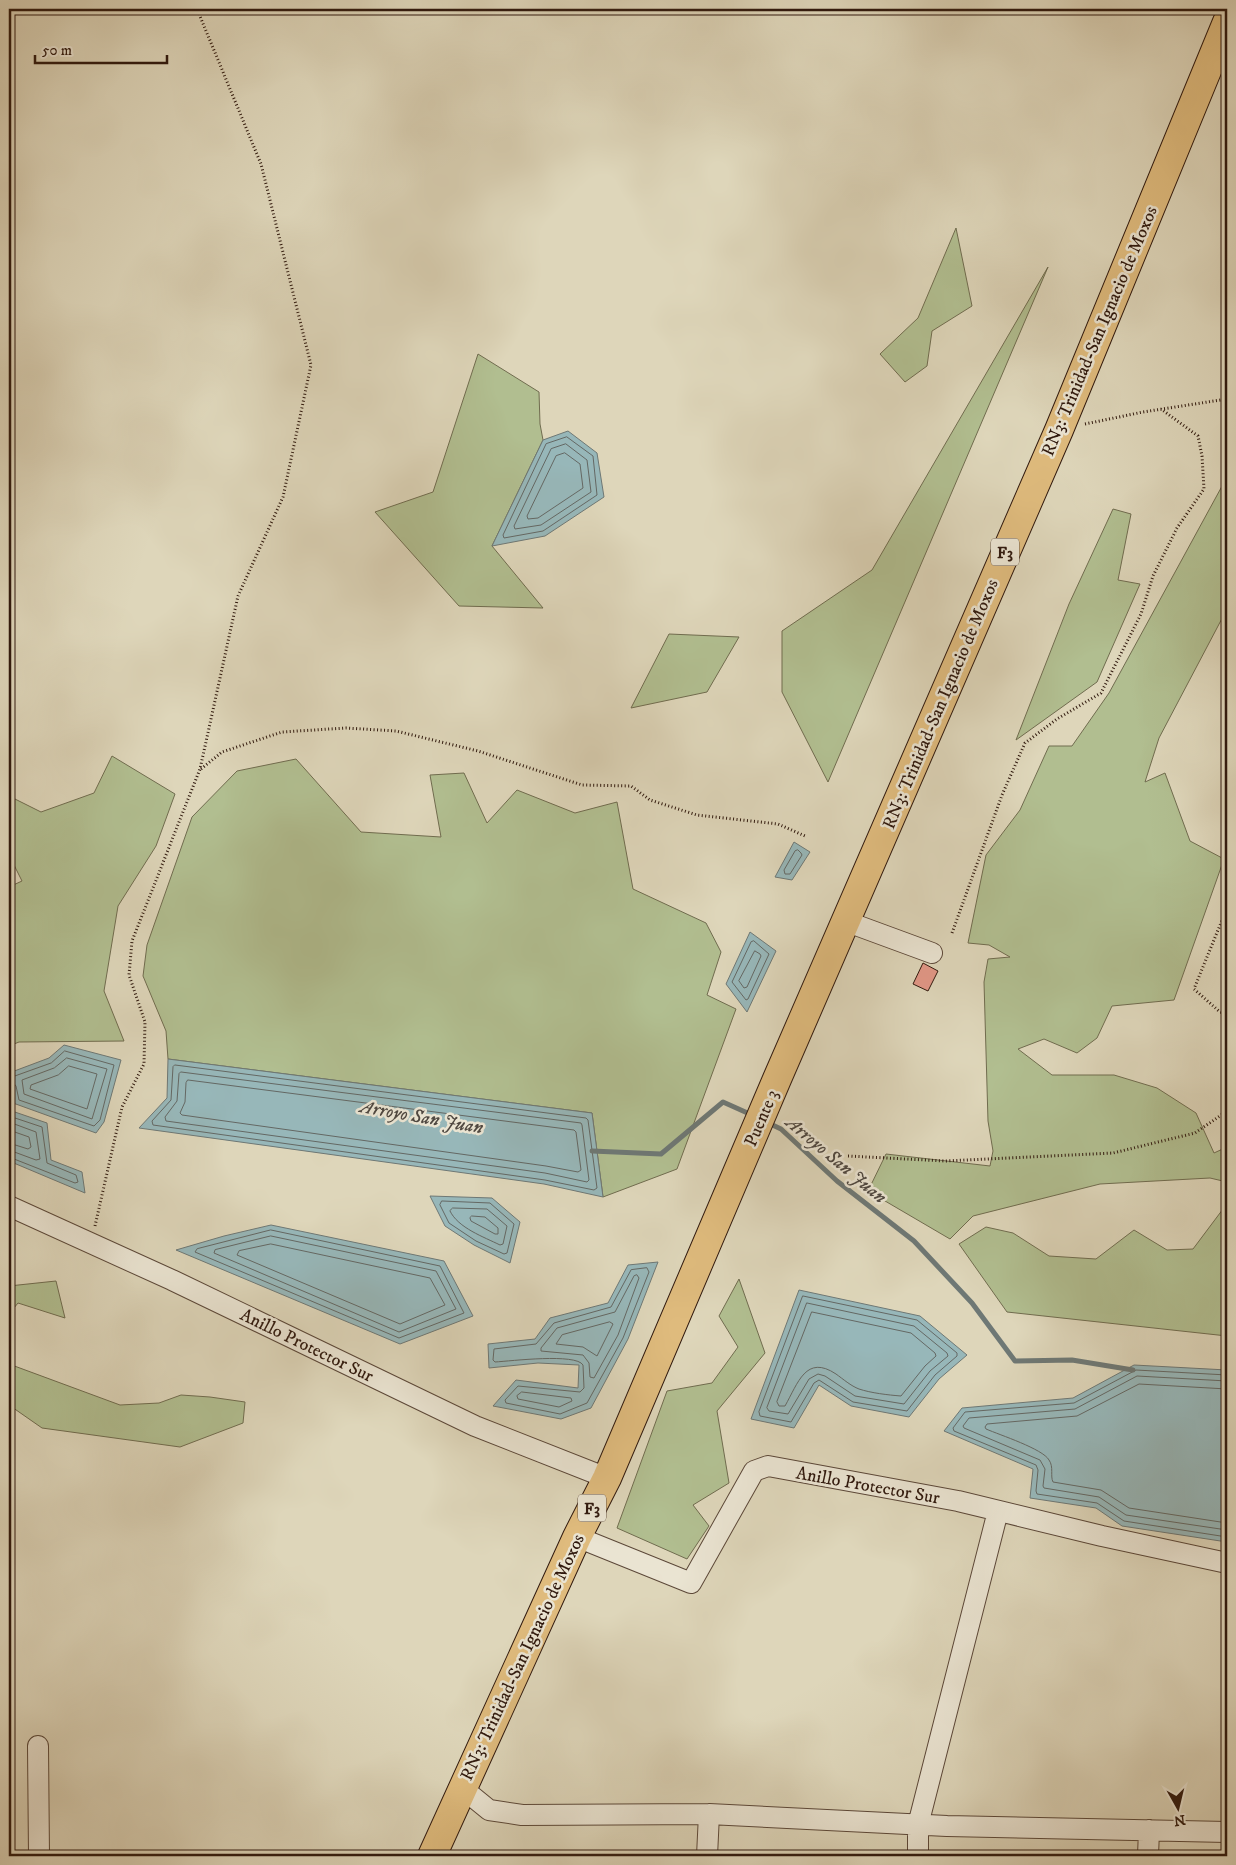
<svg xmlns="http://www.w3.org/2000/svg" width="1236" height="1865" font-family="'IM FELL DW Pica',serif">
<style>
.green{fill:#b1be90;stroke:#706c4f}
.water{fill:#97b7b9;stroke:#6e7875}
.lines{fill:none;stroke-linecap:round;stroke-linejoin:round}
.shore{stroke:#646864;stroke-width:1}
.stream{stroke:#6e7875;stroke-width:5}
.building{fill:#e29787;stroke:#30190e}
.minor-casing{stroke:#5c4839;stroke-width:22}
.highway-casing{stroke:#30190e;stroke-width:30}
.path{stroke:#30190e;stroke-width:3;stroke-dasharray:1 2.5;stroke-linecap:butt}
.minor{stroke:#eae4d2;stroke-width:20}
.highway{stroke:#dfbb7d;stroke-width:28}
.labels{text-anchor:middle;stroke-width:5;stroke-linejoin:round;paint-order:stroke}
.shield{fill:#eae4d2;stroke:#685649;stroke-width:1}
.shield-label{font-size:16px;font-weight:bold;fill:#30190e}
.street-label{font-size:18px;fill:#30190e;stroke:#eae4d2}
.water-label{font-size:19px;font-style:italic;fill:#4f4841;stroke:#eae4d2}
</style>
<rect width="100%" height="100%" fill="#ded6ba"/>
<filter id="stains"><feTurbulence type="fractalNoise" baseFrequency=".004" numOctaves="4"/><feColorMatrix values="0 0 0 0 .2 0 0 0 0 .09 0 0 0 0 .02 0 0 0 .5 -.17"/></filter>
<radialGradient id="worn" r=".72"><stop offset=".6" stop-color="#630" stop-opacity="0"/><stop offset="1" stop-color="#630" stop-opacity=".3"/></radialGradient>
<!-- green -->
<path class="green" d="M956,228L972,306L932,331L927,366L905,382L880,354L918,318Z
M1048,267L828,782L782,692V631L872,570Z
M478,354L539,392L540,424L543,440L492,546L543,608L459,606L375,512L433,492Z
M1227,477V609L1159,738L1145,782L1165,773L1190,841L1224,859L1174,1000L1112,1006L1097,1038L1077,1053L1044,1039L1018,1049L1052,1075H1114L1157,1088L1196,1113L1214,1153L1227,1147V1182L1210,1178L1100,1184L973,1216L950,1239L868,1191L886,1154L990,1166L993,1151L988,1121L984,982L988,959L1010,957L989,945L968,943L986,855L1020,810L1049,746H1072L1109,693Z
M1113,509L1131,514L1118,580L1140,584L1097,682L1016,740L1069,604Z
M669,634L739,637L707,692L631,708Z
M112,756L175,794L156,846L118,906L104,991L124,1041L19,1042L9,1046V887L22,881L9,855V796L41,812L94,793Z
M296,759L361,832L441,837L430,775L464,773L487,823L517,790L575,813L617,802L633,889L706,923L721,952L707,995L736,1009L677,1169L603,1197L592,1113L168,1059L166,1031L143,976L147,945L192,817L237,771Z
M1226,1205H1227V1336L1007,1312L959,1244L986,1227L1013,1233L1049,1256L1096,1259L1134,1230L1167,1250L1193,1249Z
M739,1279L765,1353L717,1411L729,1483L693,1505L709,1526L687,1559L617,1528L667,1391L712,1383L738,1347L719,1316Z
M56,1281L65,1318L18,1303L9,1314V1286Z
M9,1364L120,1405L159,1403L181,1395L210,1397L245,1402L243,1423L180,1447L42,1428L9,1405Z"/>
<!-- water -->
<path class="water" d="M568,431L597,453L604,497L545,536L492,546L543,440Z
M794,842L810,852L792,880L775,877Z
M750,932L776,951L747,1012L726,984Z
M64,1045L121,1060L104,1122L96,1133L13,1103L9,1073L49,1058Z
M168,1059L592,1113L603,1197L544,1184L139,1128L167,1098Z
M9,1110L47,1123L51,1160L82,1172L85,1193L9,1161Z
M430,1196L492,1198L520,1222L510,1263L474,1245L445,1226Z
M271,1225L444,1261L473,1316L400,1344L176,1250L224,1236Z
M658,1262L628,1339L591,1408L561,1419L493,1406L516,1380L578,1388L579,1365L538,1363L489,1368L488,1344L535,1339L550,1318L608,1303L628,1265Z
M799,1290L920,1316L967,1355L939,1379L909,1417L851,1406L819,1385L794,1428L751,1419Z
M1134,1365L1227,1370V1542L1122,1526L1096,1508L1030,1498L1033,1469L944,1431L962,1408L1073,1398Z"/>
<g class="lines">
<!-- shore -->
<path class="shore" d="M567,437L593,456L597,495L543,531L504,538L503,535L546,444Z
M566,444L587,460L591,492L541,525L515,529L514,526L551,449Z
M565,453L580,464L583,488L538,518L528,519L527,516L556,456Z
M798,850L801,853L802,855L790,874H785L784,870L795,851Z
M754,941L769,954L748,999L746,1000L732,982L751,942Z
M755,951L760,954L761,956L747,987L744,988L739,981Z
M65,1051L114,1065L100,1120L94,1126L19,1100L16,1086L11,1080L12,1077L51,1063Z
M67,1058L107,1069L92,1119L24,1094L22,1080L54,1068Z
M175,1065L586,1118L588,1120L597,1188L594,1190L545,1180L153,1125L152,1121L171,1100L173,1067Z
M69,1066L97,1074L87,1109L30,1089L31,1085L58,1075Z
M181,1072L581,1123L582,1125L589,1180L587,1182L545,1173L166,1121L165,1117L177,1101L179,1074Z
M188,1080L574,1130L576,1132L581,1170L578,1172L546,1166L182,1115L180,1113L185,1102L186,1083Z
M9,1116L42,1127L47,1163L76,1175L78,1182L75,1183L9,1157
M9,1122L36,1132L40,1159L36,1160L9,1150
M9,1130L29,1137L31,1147L28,1149L9,1143
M442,1201L490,1203L514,1224L507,1253L504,1254L476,1241L449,1223L440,1205Z
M453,1208L487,1209L507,1226L503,1244L500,1245C484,1237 458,1228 450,1211Z
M472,1216L485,1217L498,1228V1234H495L471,1221L470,1218Z
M271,1230L440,1266L464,1313L399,1338L195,1252L197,1249Z
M271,1236L436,1271L456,1309L399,1332L214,1253L215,1250Z
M271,1244L430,1278L445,1305L400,1324L237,1255L239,1251Z
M647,1268L649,1272L623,1338L587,1403L560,1414L506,1403L505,1400L518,1386L580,1392L584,1388L583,1365C576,1353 511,1361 495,1362L493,1360L494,1349L536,1344L554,1323L611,1307L631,1270Z
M637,1275L639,1278L618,1335L594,1378L590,1377L589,1363L583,1355L541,1351V1348L557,1328L615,1312L634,1276Z
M803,1296L917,1320L957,1353V1356L935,1375L907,1411L853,1402L819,1380L814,1383L791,1422L760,1416L759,1412Z
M807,1303L914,1326L947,1353L948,1356L930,1371L904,1404L855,1396L825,1376L818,1374L809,1379L788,1414L769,1411L767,1408Z
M812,1312L911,1333L935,1353L936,1356L925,1366L901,1396C888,1395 871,1393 859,1389C851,1386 843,1379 836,1374C806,1354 798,1383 785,1406H779L777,1402Z
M610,1322L613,1324L597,1356L583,1347L556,1344L562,1335Z
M1227,1375L1136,1370L1074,1403L965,1412L953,1428L954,1431L1036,1465L1038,1470L1036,1491L1037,1494L1097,1503L1124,1521L1227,1537
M1227,1381L1137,1376L1075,1409L969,1418L963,1426L964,1428L1040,1460L1045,1469L1043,1486L1044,1488L1099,1497L1126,1515L1227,1530
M1227,1389L1139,1384L1077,1416L987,1424L985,1427L986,1429C1000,1435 1043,1449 1049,1460C1054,1467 1050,1476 1053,1482L1101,1490L1129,1508L1227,1523
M522,1392L571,1398L572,1401L559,1407L518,1399L517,1396Z"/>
<!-- stream -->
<path class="stream" d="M766,1122L781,1129L837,1181L914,1241L972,1303L1015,1361L1072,1360L1133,1370
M592,1151L661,1154L723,1102L752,1115"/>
</g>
<!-- building -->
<path class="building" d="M923,963L938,971L928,991L913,984Z"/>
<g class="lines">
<!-- minor casing -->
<g class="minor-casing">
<path id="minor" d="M845,921L932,953
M9,1206L172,1280L475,1426L607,1478
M577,1537L691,1583L754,1471L768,1466L958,1501L1102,1536L1227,1563
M38,1746L39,1856
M462,1788L489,1810L522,1815L709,1814L947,1826L1227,1832
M707,1856L709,1814
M918,1856V1825L998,1511
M1148,1856L1149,1830"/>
</g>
<!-- highway casing -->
<g class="highway-casing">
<path id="highway" d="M432,1856L577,1537L607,1478L777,1079L1059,430L1227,22"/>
</g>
<!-- path -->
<path class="path" d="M1085,424L1143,412L1227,399
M201,769L222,752L282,732L346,728L396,731L478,751L582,785L631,786L650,800L697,815L778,824L805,836
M1227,908L1194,989L1220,1012L1227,1014
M952,933L1002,795L1025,743L1057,719L1101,693L1141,614L1153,576L1177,528L1204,489L1202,456L1198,436L1161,409
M848,1156L945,1161L1113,1153L1195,1133L1227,1111
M95,1226L122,1107L144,1064L145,1022L129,975L132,941L200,769L238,596L283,497L311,365L261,164L197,9"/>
<!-- minor -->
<use href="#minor" class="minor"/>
<!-- highway -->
<use href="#highway" class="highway"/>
</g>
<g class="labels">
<!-- shield labels -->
<g class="shield">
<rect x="991" y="538.5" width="28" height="27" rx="4"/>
<rect x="578" y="1494.5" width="28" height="27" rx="4"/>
</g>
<g class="shield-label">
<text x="1005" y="558">F3</text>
<text x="592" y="1514">F3</text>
</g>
<!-- street labels -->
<g class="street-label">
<text transform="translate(1099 331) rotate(-67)" y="6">RN3: Trinidad-San Ignacio de Moxos</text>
<text transform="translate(940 704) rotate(-67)" y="6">RN3: Trinidad-San Ignacio de Moxos</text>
<text transform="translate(761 1118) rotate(-67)" y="6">Puente 3</text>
<text transform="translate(307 1345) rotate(26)" y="6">Anillo Protector Sur</text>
<text transform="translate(868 1485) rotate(10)" y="6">Anillo Protector Sur</text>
<text transform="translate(522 1657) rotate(-65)" y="6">RN3: Trinidad-San Ignacio de Moxos</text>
</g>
<!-- water labels -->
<g class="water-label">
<text transform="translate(422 1116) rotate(10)" y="7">Arroyo San Juan</text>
<text transform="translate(837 1159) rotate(40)" y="7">Arroyo San Juan</text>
</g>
</g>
<!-- margin -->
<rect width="1236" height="1865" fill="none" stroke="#ded6ba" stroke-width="30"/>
<rect x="10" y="10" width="1216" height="1845" fill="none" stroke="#30190e" stroke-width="2.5"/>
<rect x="15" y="15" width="1206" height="1835" fill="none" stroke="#30190e"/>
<!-- north arrow -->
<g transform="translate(1178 1808) rotate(172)" stroke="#eae4d2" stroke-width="4" paint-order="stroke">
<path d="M0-4L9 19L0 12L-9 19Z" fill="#30190e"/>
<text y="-8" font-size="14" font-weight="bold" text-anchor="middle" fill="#30190e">N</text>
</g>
<!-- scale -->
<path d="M35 55v8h132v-8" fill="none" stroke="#30190e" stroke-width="2.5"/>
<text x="42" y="55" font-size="15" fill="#30190e" stroke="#eae4d2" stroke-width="4" paint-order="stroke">50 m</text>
<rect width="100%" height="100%" filter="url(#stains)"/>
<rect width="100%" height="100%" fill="url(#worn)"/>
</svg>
